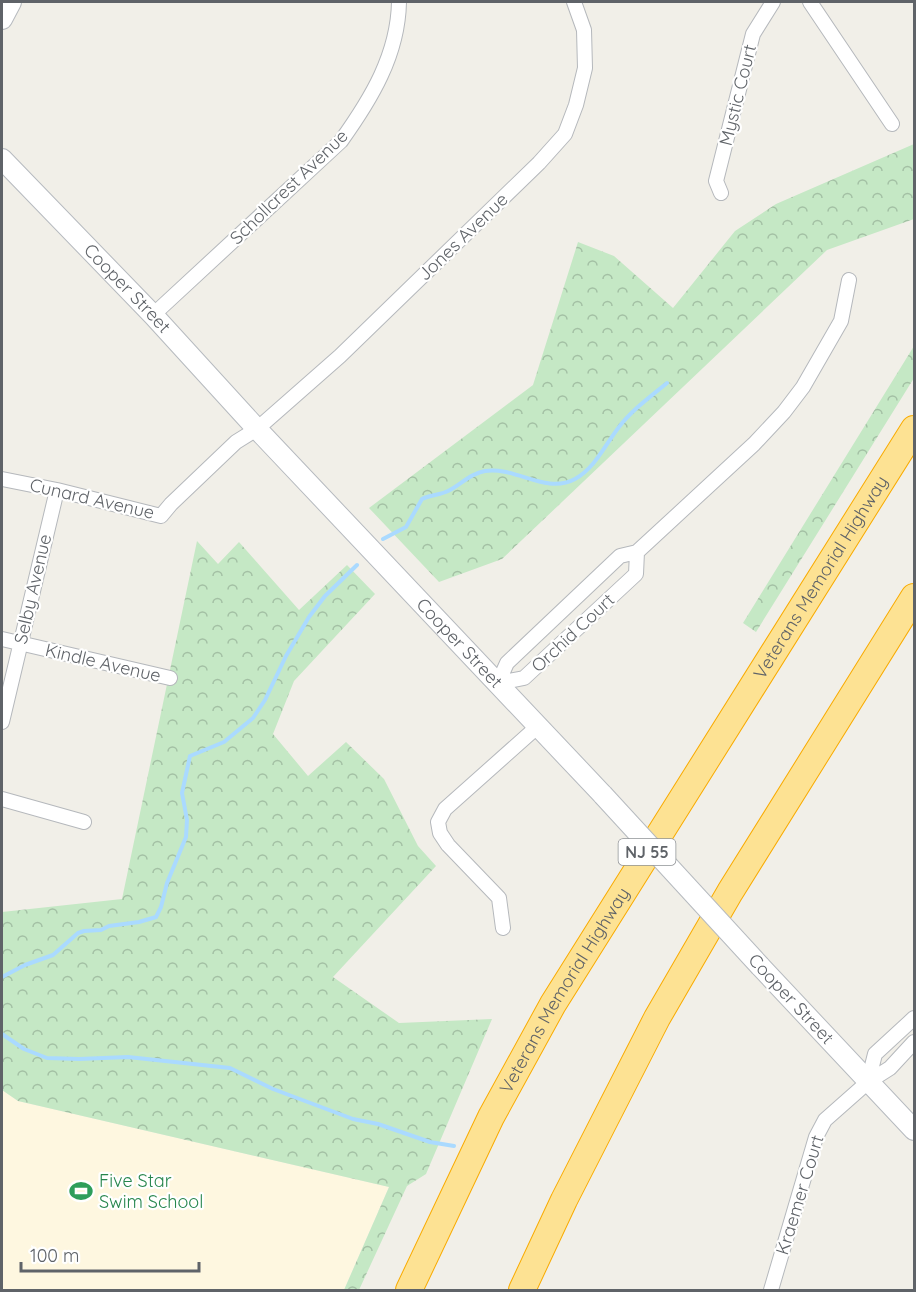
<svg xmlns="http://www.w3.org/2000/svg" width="916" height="1292" font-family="Quicksand,sans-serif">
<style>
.commercial{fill:#fef7e0}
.forest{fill:url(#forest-crowns)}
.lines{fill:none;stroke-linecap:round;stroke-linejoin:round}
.stream{stroke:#aadaff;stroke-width:4}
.street-casing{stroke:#b5b8bc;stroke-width:16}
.secondary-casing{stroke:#b6babf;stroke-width:22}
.highway-casing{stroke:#f9ab00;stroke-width:28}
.street{stroke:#fff;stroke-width:14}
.secondary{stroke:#fff;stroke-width:20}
.highway{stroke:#fde293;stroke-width:26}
.secondary-bridge-casing{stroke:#b6babf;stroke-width:22;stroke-linecap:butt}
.secondary-bridge{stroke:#fff;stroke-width:20}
.labels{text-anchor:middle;stroke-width:4.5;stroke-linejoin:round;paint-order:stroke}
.shield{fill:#fff;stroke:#8f9295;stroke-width:1.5}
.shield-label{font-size:16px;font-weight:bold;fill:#5f6368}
.street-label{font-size:18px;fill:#5f6368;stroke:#fff}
.leisure-label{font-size:18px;fill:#27864d;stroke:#fff;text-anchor:start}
</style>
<defs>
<pattern id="forest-crowns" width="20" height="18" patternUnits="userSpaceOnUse" patternTransform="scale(1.5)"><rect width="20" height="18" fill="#c5e8c5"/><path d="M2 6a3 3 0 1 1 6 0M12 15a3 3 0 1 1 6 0" fill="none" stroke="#a3c0a4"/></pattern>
</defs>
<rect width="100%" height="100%" fill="#f1efe8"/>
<!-- commercial -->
<path class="commercial" d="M2,1090L18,1101L389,1187L344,1290H2Z"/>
<!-- forest -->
<path class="forest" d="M914,144V219L827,250L502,559L439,582L369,508L533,385L578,242L614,256L673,308L735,231L776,204Z
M914,346V378L756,632L743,623Z
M197,541L218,564L239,542L299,610L347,565L375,594L294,681L273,734L308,776L346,742L384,779L418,846L436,866L333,977L399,1023L492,1019L426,1174L407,1186L359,1290H344L389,1187L18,1101L2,1090V912L122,899Z"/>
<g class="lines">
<!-- stream -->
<path class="stream" d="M383,539L406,527L422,499C430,495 440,495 448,491C460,485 471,473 485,471C515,466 546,495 575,479C595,468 605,445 619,427C632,410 650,397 667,383
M2,977L25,965L53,955L78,933L84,931L101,930L109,926L139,922L156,917L161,907L167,883L186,837L187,820L182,793L190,756L224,742L253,718L265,700L286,656L309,617L325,596L357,565
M2,1034L24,1049L47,1058L79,1059L128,1057L230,1068L273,1089L353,1119L378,1124L430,1142L454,1146"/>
<!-- street casing -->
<g class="street-casing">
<path id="street" d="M810,2L892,124
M721,193L716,181L753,34L773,2
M153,315L341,141C371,99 398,55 399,2
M2,479L57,490L161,516L171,504L236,442L257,429L340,356L539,163L565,134L576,105L585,68L584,30L574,2
M2,639L170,678
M498,683L507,663L620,556L637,552L754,444L784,412L803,387L841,321L849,280
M498,683L524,678L636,574L637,552
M2,722L57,490
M2,799L84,822
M503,928L499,898L448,845L440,833L438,822L445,809L537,727
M868,1082L875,1054L914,1018
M771,1290L816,1137L825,1120L868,1082L890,1068L914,1042"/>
</g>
<!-- secondary casing -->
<g class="secondary-casing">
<g id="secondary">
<path d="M2,19L11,2"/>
<path id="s1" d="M2,159L153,315L257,429L603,795"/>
<path d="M760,966L914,1130"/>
</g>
</g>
<!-- highway casing -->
<g class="highway-casing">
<g id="highway">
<path id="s2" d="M409,1290L491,1117L553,1004L914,429"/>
<path d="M522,1290L564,1200L657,1018L730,892L914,597"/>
</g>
</g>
<!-- street -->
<use href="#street" class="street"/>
<!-- secondary -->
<use href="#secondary" class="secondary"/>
<!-- highway -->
<use href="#highway" class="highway"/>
<!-- secondary-bridge casing -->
<g class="secondary-bridge-casing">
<path id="secondary-bridge" d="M603,795L760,966"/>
</g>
<!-- secondary-bridge -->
<use href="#secondary-bridge" class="secondary-bridge"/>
</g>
<!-- icons -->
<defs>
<g id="stadium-bare" transform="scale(1.8)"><path d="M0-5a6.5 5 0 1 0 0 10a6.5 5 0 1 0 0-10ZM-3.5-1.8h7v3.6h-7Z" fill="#2e9e5b" stroke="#fff" stroke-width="2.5" paint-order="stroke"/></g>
</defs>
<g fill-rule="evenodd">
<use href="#stadium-bare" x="81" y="1191"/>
</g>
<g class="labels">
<!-- shield labels -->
<rect class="shield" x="618.5" y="839" width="57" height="26" rx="4.5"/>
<g class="shield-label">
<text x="647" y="858">NJ 55</text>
</g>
<!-- street labels -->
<g class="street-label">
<text transform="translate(738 95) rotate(-76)" y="6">Mystic Court</text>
<text transform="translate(289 187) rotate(-44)" y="6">Schollcrest Avenue</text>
<text transform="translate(463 237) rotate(-44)" y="6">Jones Avenue</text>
<text dy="6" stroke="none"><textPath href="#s1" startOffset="180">Cooper Street</textPath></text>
<text transform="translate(92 499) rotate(13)" y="6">Cunard Avenue</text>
<text dy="6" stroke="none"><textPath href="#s2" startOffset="824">Veterans Memorial Highway</textPath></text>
<text transform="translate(33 589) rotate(-77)" y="6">Selby Avenue</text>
<text transform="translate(573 633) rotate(-43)" y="6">Orchid Court</text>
<text dy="6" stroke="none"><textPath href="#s1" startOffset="666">Cooper Street</textPath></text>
<text transform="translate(103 663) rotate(13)" y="6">Kindle Avenue</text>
<text dy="6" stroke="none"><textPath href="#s2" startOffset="338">Veterans Memorial Highway</textPath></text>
<text transform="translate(791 999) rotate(47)" y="6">Cooper Street</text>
<text transform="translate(800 1195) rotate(-73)" y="6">Kraemer Court</text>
</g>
<!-- leisure labels -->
<g class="leisure-label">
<text x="99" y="1187">Five Star<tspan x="99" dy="21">Swim School</tspan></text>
</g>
</g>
<!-- border -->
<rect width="916" height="1292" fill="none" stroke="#5f6368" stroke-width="6"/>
<!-- scale -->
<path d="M21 1262v9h178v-9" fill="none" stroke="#5f6368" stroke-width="3"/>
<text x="30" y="1262" font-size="18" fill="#5f6368" stroke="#ffffff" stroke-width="4.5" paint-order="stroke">100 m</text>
</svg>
